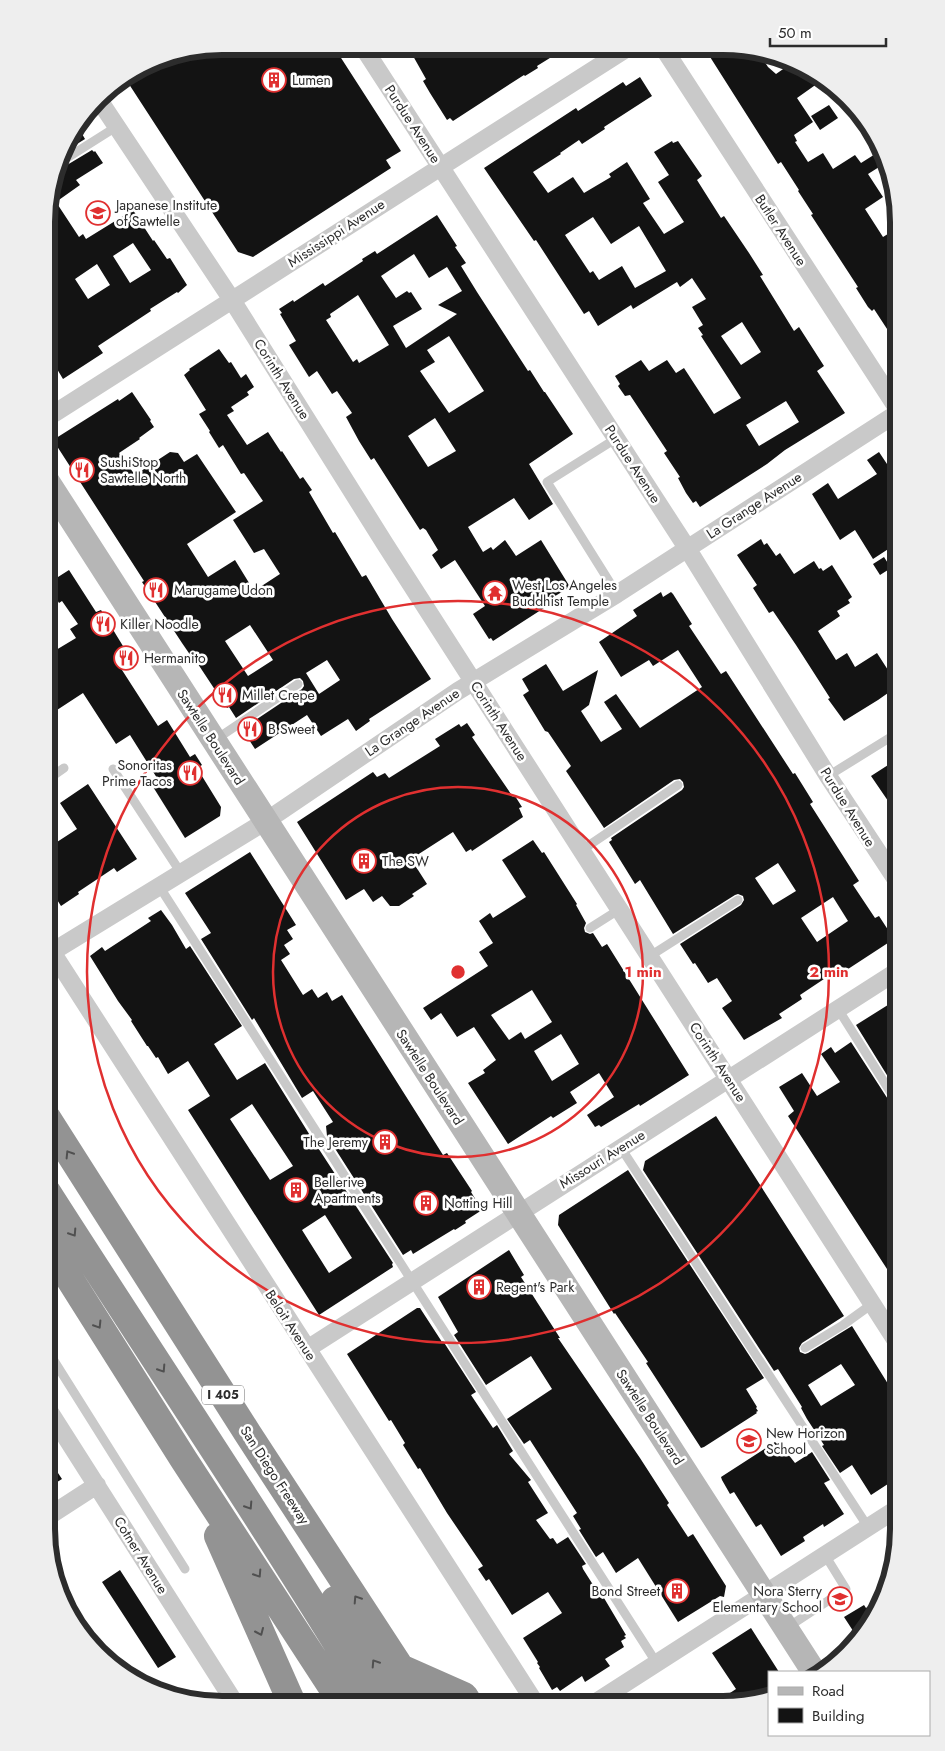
<svg xmlns="http://www.w3.org/2000/svg" width="945" height="1751" font-family="Jost,sans-serif">
<style>
.building{fill:#131313;fill-rule:evenodd}
.lines{fill:none;stroke-linecap:round;stroke-linejoin:round}
.lane{stroke:#c9c9c9;stroke-width:9}
.street{stroke:#c9c9c9;stroke-width:18}
.secondary{stroke:#b6b6b6;stroke-width:25}
.highway{stroke:#939393;stroke-width:28}
.oneway{stroke:#505050}
.ring{fill:none;stroke:#e03030;stroke-width:2.5}
.labels{text-anchor:middle;stroke-width:5;stroke-linejoin:round;paint-order:stroke}
.shield{fill:#fff;stroke:#6b6b6b;stroke-width:1}
.shield-label{font-size:12px;font-weight:bold;fill:#2c2c2c}
.poi-label{font-size:14px;fill:#2c2c2c;stroke:#fff;text-anchor:start}
.street-label{font-size:14px;fill:#2c2c2c;stroke:#fff}
.rim{fill:none;stroke:#2c2c2c;stroke-width:6}
.centre{fill:#e03030;stroke:#fff;stroke-width:2.5}
.ring-label{font-size:15px;text-anchor:middle;font-weight:bold;fill:#e03030;stroke:#fff;stroke-width:5;stroke-linejoin:round;paint-order:stroke}
</style>
<rect width="100%" height="100%" fill="#fff"/>
<!-- building -->
<path class="building" d="M222,46L334,47L401,151L386,160L391,168L253,257L238,252L125,78L155,60Z
M408,47H416L566,48L537,66L538,68L525,76L524,75L453,121L450,118L447,120L430,93L423,81L426,79Z
M705,49L757,50L768,67L776,74L789,65L821,81L797,98L813,122L794,135L797,141L795,142L808,162L823,153L833,169L855,155L861,163L880,151L887,162L868,174L883,197L865,209L883,237L899,227V326L889,332L874,309L872,311L868,307L856,288L858,287L811,215L813,214L798,191L799,190L781,162L778,164Z
M640,77L652,96L604,127L605,129L582,144L579,140L560,153L561,154L533,172L548,193L573,177L584,193L611,177L609,174L627,162L650,199L643,203L664,234L684,222L658,182L669,175L654,152L672,141L673,143L678,141L702,176L697,180L721,218L724,216L749,253L763,275L760,276L794,331L799,327L824,366L817,371L845,413L785,450L767,464L700,507L696,501L693,503L686,493L678,478L680,477L664,453L667,451L630,395L625,396L618,386L620,384L615,376L641,360L649,371L667,360L676,373L684,368L714,414L741,398L701,336L703,335L698,328L703,325L692,307L706,299L692,278L680,287L677,282L633,309L631,305L598,326L589,311L584,314L536,240L534,241L484,168L576,108L578,111L623,82L626,86ZM593,217L611,244L639,226L666,271L635,288L622,266L599,280L593,271L590,273L565,235ZM742,322L761,352L741,365L721,336ZM786,401L799,422L759,446L746,425Z
M829,105L838,118L820,130L811,116Z
M78,127L85,139L61,154L64,144Z
M92,150L94,152L95,151L103,163L76,180L80,185L56,202L79,237L83,234L86,239L133,210L153,241L154,240L167,259L170,258L187,285L178,293L177,292L150,309L151,311L98,346L103,353L63,379L48,354V199L57,169L62,168ZM133,243L151,270L130,283L113,256ZM97,264L110,285L88,299L75,279Z
M437,215L457,246L455,247L466,263L461,266L477,292L528,371L530,370L544,392H545L573,434L529,464L553,504L529,520L514,498L468,527L483,552L491,547L493,550L505,540L516,556L541,540L570,587L542,604L544,608L493,641L491,638L489,639L473,614L485,606L455,560L441,569L432,555L438,550L426,530L423,528L420,530L374,458L371,460L359,441L346,417L352,413L337,391L332,394L317,371L309,377L289,345L296,341L280,314L282,313L279,309L293,300L294,302L323,283L325,286L363,261L362,259L375,251L377,254ZM414,254L429,278L447,267L462,291L438,305L457,314L406,348L393,326L422,309L411,292L409,293L407,291L396,298L381,276ZM358,295L389,345L359,363L357,359L353,362L326,320L331,317L330,314ZM449,336L484,391L449,413L420,371L435,362L427,350ZM435,418L456,451L428,467L408,436Z
M219,349L229,363L231,362L241,378L246,374L254,387L247,392L249,395L231,407L234,411L227,415L247,445L268,432L281,452L282,451L300,479L303,477L312,490L309,492L333,533L335,532L362,577L366,575L392,619L431,679L369,719L370,721L356,731L348,719L321,736L307,715L255,749L242,729L302,689L304,686L303,681L300,678L294,679L236,718L229,707L227,708L194,658L193,659L182,643L142,582L144,581L53,440L118,399L119,401L132,392L151,420L150,421L154,427L139,438L140,439L119,453L135,475L170,452L178,453L184,462L197,454L236,512L187,544L208,577L235,560L254,591L280,574L264,549L254,553L233,520L263,501L244,473L241,474L223,445L219,448L209,432L210,431L199,414L206,410L184,375L190,370L189,369ZM250,625L273,660L248,676L225,641ZM327,660L340,680L319,694L306,673Z
M879,452L899,482V542L873,559L855,530L840,540L812,494L828,483L838,499L877,474L867,460Z
M761,539L764,545L767,543L776,556L780,553L794,574L814,561L819,569L821,568L823,571L832,565L852,597L848,600L850,603L837,611L840,616L818,631L836,660L847,653L855,667L877,653L897,684L887,691L888,693L878,700L844,721L828,699L830,698L796,645L773,611L769,613L753,588L757,585L737,555Z
M884,557L891,568L880,575L873,564Z
M69,570L96,612L101,610L126,651L128,650L135,661L122,670L158,726L167,720L190,757L195,754L202,765L197,768L221,807L220,816L185,838L150,782L157,778L130,735L116,744L83,693L57,710L47,695V654L55,649L56,650L76,638L70,629L78,624L62,601L59,603L54,595L47,600V584Z
M661,592L663,597L671,592L673,594L692,624L689,626L721,674L726,671L793,774L795,773L813,802L810,804L859,881L853,885L875,918L879,916L894,939L845,971L842,967L800,995L802,999L779,1014L782,1018L744,1040L722,1008L732,1001L717,978L708,983L695,963L693,964L680,944L741,905L744,900L743,896L738,894L735,895L673,934L640,880L635,884L609,842L612,840L611,838L682,790L684,787L683,782L680,779L674,780L604,828L566,771L571,766L548,732L545,731L523,695L529,691L522,679L546,664L563,691L598,670L589,705L581,711L601,742L622,729L604,702L616,694L640,728L702,687L678,650L653,666L649,660L621,677L599,642L637,616L633,610ZM778,863L796,891L773,905L755,878ZM833,897L848,921L817,942L801,918Z
M467,723L475,735L472,737L513,797L515,796L522,807L519,808L523,817L472,851L471,849L466,852L453,832L411,859L427,884L412,894L414,896L399,906H390L382,896L373,902L364,889L346,900L297,822L373,772L377,777L385,773L389,778L440,746L435,739L459,724L461,727Z
M899,758V817L871,776Z
M88,784L137,859L117,872L114,868L78,892L79,894L61,906L47,884V828L57,842L77,829L60,803Z
M533,840L542,853L544,852L577,904L576,905L586,923L584,928L585,932L590,934L593,933L602,947L607,944L689,1075L640,1106L639,1104L601,1127L599,1125L595,1127L587,1115L614,1097L599,1073L570,1092L577,1103L553,1118L551,1116L508,1144L468,1083L485,1073L483,1070L496,1060L474,1027L457,1037L441,1013L431,1020L423,1008L488,966L479,952L493,943L479,921L490,913L493,918L526,897L502,860ZM532,990L552,1022L525,1039L521,1032L509,1040L491,1015ZM561,1034L579,1064L552,1081L534,1051Z
M250,852L296,925L287,930L293,939L284,945L290,954L281,960L303,995L312,989L318,998L327,992L332,1001L342,995L443,1155L447,1153L472,1191L471,1192L482,1210L465,1221L466,1223L455,1230L454,1229L413,1254L411,1250L403,1255L327,1136L326,1126L333,1122L313,1091L302,1098L254,1018L252,1020L201,939L211,933L185,893Z
M161,910L172,925L186,949L190,946L242,1026L214,1044L237,1080L265,1063L311,1137L393,1263L392,1264L393,1267L319,1315L188,1110L210,1096L188,1061L168,1074L158,1057L156,1058L148,1046H147L131,1021L132,1020L118,1001L90,956L102,947L105,951L151,921L148,918ZM252,1104L293,1166L270,1180L230,1119ZM325,1215L352,1258L329,1273L302,1230Z
M899,998L898,1037L894,1040L898,1047V1093L856,1025Z
M851,1042L893,1107L898,1110V1125L888,1132L898,1149V1286L788,1116L794,1111L779,1087L802,1073L817,1096L840,1082L821,1054L831,1047L835,1053Z
M716,1116L844,1316L802,1343L799,1348L800,1352L805,1354L808,1353L852,1326L898,1400V1472L892,1476L894,1480L871,1495L852,1465L840,1473L822,1446L824,1445L807,1419L801,1408L802,1407L778,1369L774,1371L643,1170L645,1161ZM841,1364L855,1385L821,1406L808,1385Z
M628,1170L764,1378L746,1389L757,1407L756,1408L758,1411L756,1412L757,1413L704,1447L701,1448L646,1363L648,1362L615,1313L614,1314L558,1225L559,1215Z
M509,1250L524,1275L521,1277L560,1338H558L640,1458L669,1503L667,1505L688,1537L693,1534L726,1586L724,1597L720,1596L678,1622L638,1558L616,1573L603,1552L596,1557L579,1530L581,1529L573,1516L577,1513L530,1440L524,1444L507,1419L552,1389L531,1356L486,1385L454,1335L458,1332L438,1297Z
M417,1308H420L442,1342L443,1341L476,1392L471,1395L493,1428L497,1425L513,1451L509,1454L531,1480L528,1482L548,1513L536,1520L550,1539L553,1538L557,1544L568,1537L586,1564L582,1566L583,1569L602,1599L604,1598L626,1635L624,1636L626,1638L621,1641L624,1647L605,1659L610,1666L585,1682L582,1676L560,1691L557,1687L552,1690L539,1668L540,1667L537,1663L538,1662L523,1638L562,1613L548,1592L512,1615L489,1579L486,1581L478,1569L483,1566L447,1513L420,1468L418,1469L403,1445L405,1443L391,1420L389,1421L347,1354Z
M775,1442L777,1444L779,1443L781,1445L795,1463L812,1452L830,1480L824,1483L844,1514L824,1527L823,1524L803,1537L805,1541L781,1556L761,1524L756,1527L734,1492L730,1494L722,1480L721,1477Z
M46,1455L62,1479L46,1489Z
M120,1570L176,1657L158,1668L102,1582Z
M886,1594L862,1636L859,1640L844,1617L864,1605L866,1608Z
M751,1628L779,1672H769V1697L723,1705H712L736,1689L712,1653Z"/>
<g class="lines">
<!-- lane -->
<path class="lane" d="M59,163L116,127
M617,438L547,482L617,594
M215,740L298,684
M113,769L181,873
M828,776L899,732
M47,780L64,768
M582,850L678,785
M884,863L899,853
M159,886L656,1662
M590,928L620,909
M650,956L738,900
M838,1009L898,1104
M621,1148L868,1527
M46,1348L185,1569
M805,1348L843,1325L872,1304
M788,1627L846,1589L825,1555"/>
<!-- street -->
<path class="street" d="M363,47L687,548L828,776L899,884
M664,49L899,411
M99,100L232,300L385,544L898,1344
M47,418L626,49
M47,944L536,1704
M52,952L266,821L458,691L617,594L899,412
M307,1349L899,970
M46,1406L235,1703
M46,1518L97,1485
M593,1704L898,1508"/>
<!-- secondary -->
<path class="secondary" d="M47,481L814,1672"/>
<!-- highway -->
<path class="highway" d="M47,1118L248,1434L424,1704
M47,1192C155,1361 267,1527 371,1699V1704
M47,1243L184,1460L343,1704
M218,1536L292,1703
M335,1600L401,1704
M403,1669L464,1696L469,1704"/>
</g>
<!-- one-way arrows -->
<defs><path id="oneway-chevron" d="M-2-3.5L2.5 0L-2 3.5" fill="none" stroke-width="1.6" stroke-linecap="round" stroke-linejoin="round" transform="scale(1.25)"/></defs>
<g class="oneway">
<use href="#oneway-chevron" transform="translate(69 1154) rotate(-122)"/>
<use href="#oneway-chevron" transform="translate(73 1233) rotate(57)"/>
<use href="#oneway-chevron" transform="translate(98 1325) rotate(58)"/>
<use href="#oneway-chevron" transform="translate(162 1369) rotate(57)"/>
<use href="#oneway-chevron" transform="translate(249 1506) rotate(57)"/>
<use href="#oneway-chevron" transform="translate(258 1574) rotate(57)"/>
<use href="#oneway-chevron" transform="translate(357 1599) rotate(-123)"/>
<use href="#oneway-chevron" transform="translate(260 1632) rotate(66)"/>
<use href="#oneway-chevron" transform="translate(375 1663) rotate(-123)"/>
</g>
<!-- distance rings -->
<g class="ring">
<circle cx="458" cy="972" r="185"/>
<circle cx="458" cy="972" r="371"/>
</g>
<!-- icons -->
<defs>
<g id="building-ring" transform="scale(1.25)"><circle r="9.5" fill="#fff" stroke="#e03030" stroke-width="1.5"/><path d="M-4-6H4V6H1V3H-1V6H-4ZM-2.5-4.3h1.7v1.8h-1.7ZM.8-4.3h1.7v1.8H.8ZM-2.5-1h1.7V.8h-1.7ZM.8-1h1.7V.8H.8Z" fill="#e03030"/></g>
<g id="school-ring" transform="scale(1.25)"><circle r="9.5" fill="#fff" stroke="#e03030" stroke-width="1.5"/><path d="M0-5L7-2L0 1L-7-2ZM-4 1L0 2.5L4 1V4Q0 6-4 4Z" fill="#e03030"/></g>
<g id="restaurant-ring" transform="scale(1.25)"><circle r="9.5" fill="#fff" stroke="#e03030" stroke-width="1.5"/><path d="M-5-6h1v4h1v-4h1v4h1v-4h1v5L-1.5 .5V6h-2V.5L-5-1ZM5-6V6H3V1.5H1.5Q1.5-4 5-6Z" fill="#e03030"/></g>
<g id="temple-ring" transform="scale(1.25)"><circle r="9.5" fill="#fff" stroke="#e03030" stroke-width="1.5"/><path d="M0-6L5-2H3V0L6.5 2.5H4V6H1.5V3h-3V6H-4V2.5H-6.5L-3 0V-2H-5Z" fill="#e03030"/></g>
</defs>
<g fill-rule="evenodd">
<use href="#building-ring" x="274" y="80"/>
<use href="#school-ring" x="98" y="213"/>
<use href="#restaurant-ring" x="82" y="470"/>
<use href="#restaurant-ring" x="156" y="590"/>
<use href="#temple-ring" x="495" y="593"/>
<use href="#restaurant-ring" x="103" y="624"/>
<use href="#restaurant-ring" x="126" y="658"/>
<use href="#restaurant-ring" x="225" y="695"/>
<use href="#restaurant-ring" x="250" y="729"/>
<use href="#restaurant-ring" x="190" y="773"/>
<use href="#building-ring" x="364" y="861"/>
<use href="#building-ring" x="385" y="1142"/>
<use href="#building-ring" x="296" y="1190"/>
<use href="#building-ring" x="426" y="1203"/>
<use href="#building-ring" x="479" y="1287"/>
<use href="#school-ring" x="749" y="1441"/>
<use href="#building-ring" x="677" y="1591"/>
<use href="#school-ring" x="840" y="1599"/>
</g>
<g class="labels">
<!-- shield labels -->
<rect class="shield" x="202" y="1385.5" width="42" height="19" rx="4"/>
<g class="shield-label">
<text x="223" y="1399">I 405</text>
</g>
<!-- poi labels -->
<g class="poi-label">
<text x="292" y="85">Lumen</text>
<text x="116" y="210">Japanese Institute<tspan x="116" dy="16">of Sawtelle</tspan></text>
<text x="100" y="467">SushiStop<tspan x="100" dy="16">Sawtelle North</tspan></text>
<text x="512" y="590">West Los Angeles<tspan x="512" dy="16">Buddhist Temple</tspan></text>
<text x="174" y="595">Marugame Udon</text>
<text x="120" y="629">Killer Noodle</text>
<text x="144" y="663">Hermanito</text>
<text x="242" y="700">Millet Crepe</text>
<text x="268" y="734">B Sweet</text>
<text x="172" y="770" text-anchor="end">Sonoritas<tspan x="172" dy="16">Prime Tacos</tspan></text>
<text x="382" y="866">The SW</text>
<text x="368" y="1147" text-anchor="end">The Jeremy</text>
<text x="314" y="1187">Bellerive<tspan x="314" dy="16">Apartments</tspan></text>
<text x="444" y="1208">Notting Hill</text>
<text x="496" y="1292">Regent's Park</text>
<text x="766" y="1438">New Horizon<tspan x="766" dy="16">School</tspan></text>
<text x="660" y="1596" text-anchor="end">Bond Street</text>
<text x="822" y="1596" text-anchor="end">Nora Sterry<tspan x="822" dy="16">Elementary School</tspan></text>
</g>
<!-- street labels -->
<g class="street-label">
<text transform="translate(413 124) rotate(57)" y="5">Purdue Avenue</text>
<text transform="translate(781 230) rotate(57)" y="5">Butler Avenue</text>
<text transform="translate(336 233) rotate(-33)" y="5">Mississippi Avenue</text>
<text transform="translate(282 379) rotate(58)" y="5">Corinth Avenue</text>
<text transform="translate(633 464) rotate(57)" y="5">Purdue Avenue</text>
<text transform="translate(754 505) rotate(-33)" y="5">La Grange Avenue</text>
<text transform="translate(499 721) rotate(57)" y="5">Corinth Avenue</text>
<text transform="translate(412 722) rotate(-34)" y="5">La Grange Avenue</text>
<text transform="translate(211 737) rotate(57)" y="5">Sawtelle Boulevard</text>
<text transform="translate(848 807) rotate(58)" y="5">Purdue Avenue</text>
<text transform="translate(718 1062) rotate(57)" y="5">Corinth Avenue</text>
<text transform="translate(430 1077) rotate(57)" y="5">Sawtelle Boulevard</text>
<text transform="translate(602 1159) rotate(-32)" y="5">Missouri Avenue</text>
<text transform="translate(291 1325) rotate(57)" y="5">Beloit Avenue</text>
<text transform="translate(650 1417) rotate(57)" y="5">Sawtelle Boulevard</text>
<text transform="translate(275 1475) rotate(57)" y="5">San Diego Freeway</text>
<text transform="translate(141 1555) rotate(58)" y="5">Cotner Avenue</text>
</g>
</g>
<!-- crop -->
<path d="M0 0H945V1751H0ZM222 55H723A167 167 0 0 1 890 222V1529A167 167 0 0 1 723 1696H222A167 167 0 0 1 55 1529V222A167 167 0 0 1 222 55Z" fill="#eee" fill-rule="evenodd"/>
<path class="rim" d="M222 55H723A167 167 0 0 1 890 222V1529A167 167 0 0 1 723 1696H222A167 167 0 0 1 55 1529V222A167 167 0 0 1 222 55Z"/>
<circle cx="458" cy="972" r="8" class="centre"/>
<g class="ring-label">
<text x="643" y="977">1 min</text>
<text x="829" y="977">2 min</text>
</g>
<!-- legend -->
<rect x="768" y="1671" width="162" height="65" fill="#ffffff" stroke="#ababab"/>
<rect x="778" y="1687" width="25" height="8" fill="#b6b6b6" stroke="#ababab"/>
<text x="812" y="1696" font-size="15" fill="#2c2c2c">Road</text>
<rect x="778" y="1708" width="25" height="15" fill="#131313" stroke="#ababab"/>
<text x="812" y="1721" font-size="15" fill="#2c2c2c">Building</text>
<!-- scale -->
<path d="M770 38v8h116v-8" fill="none" stroke="#2c2c2c" stroke-width="2.5"/>
<text x="778" y="38" font-size="15" fill="#2c2c2c" stroke="#ffffff" stroke-width="4" paint-order="stroke">50 m</text>
</svg>
